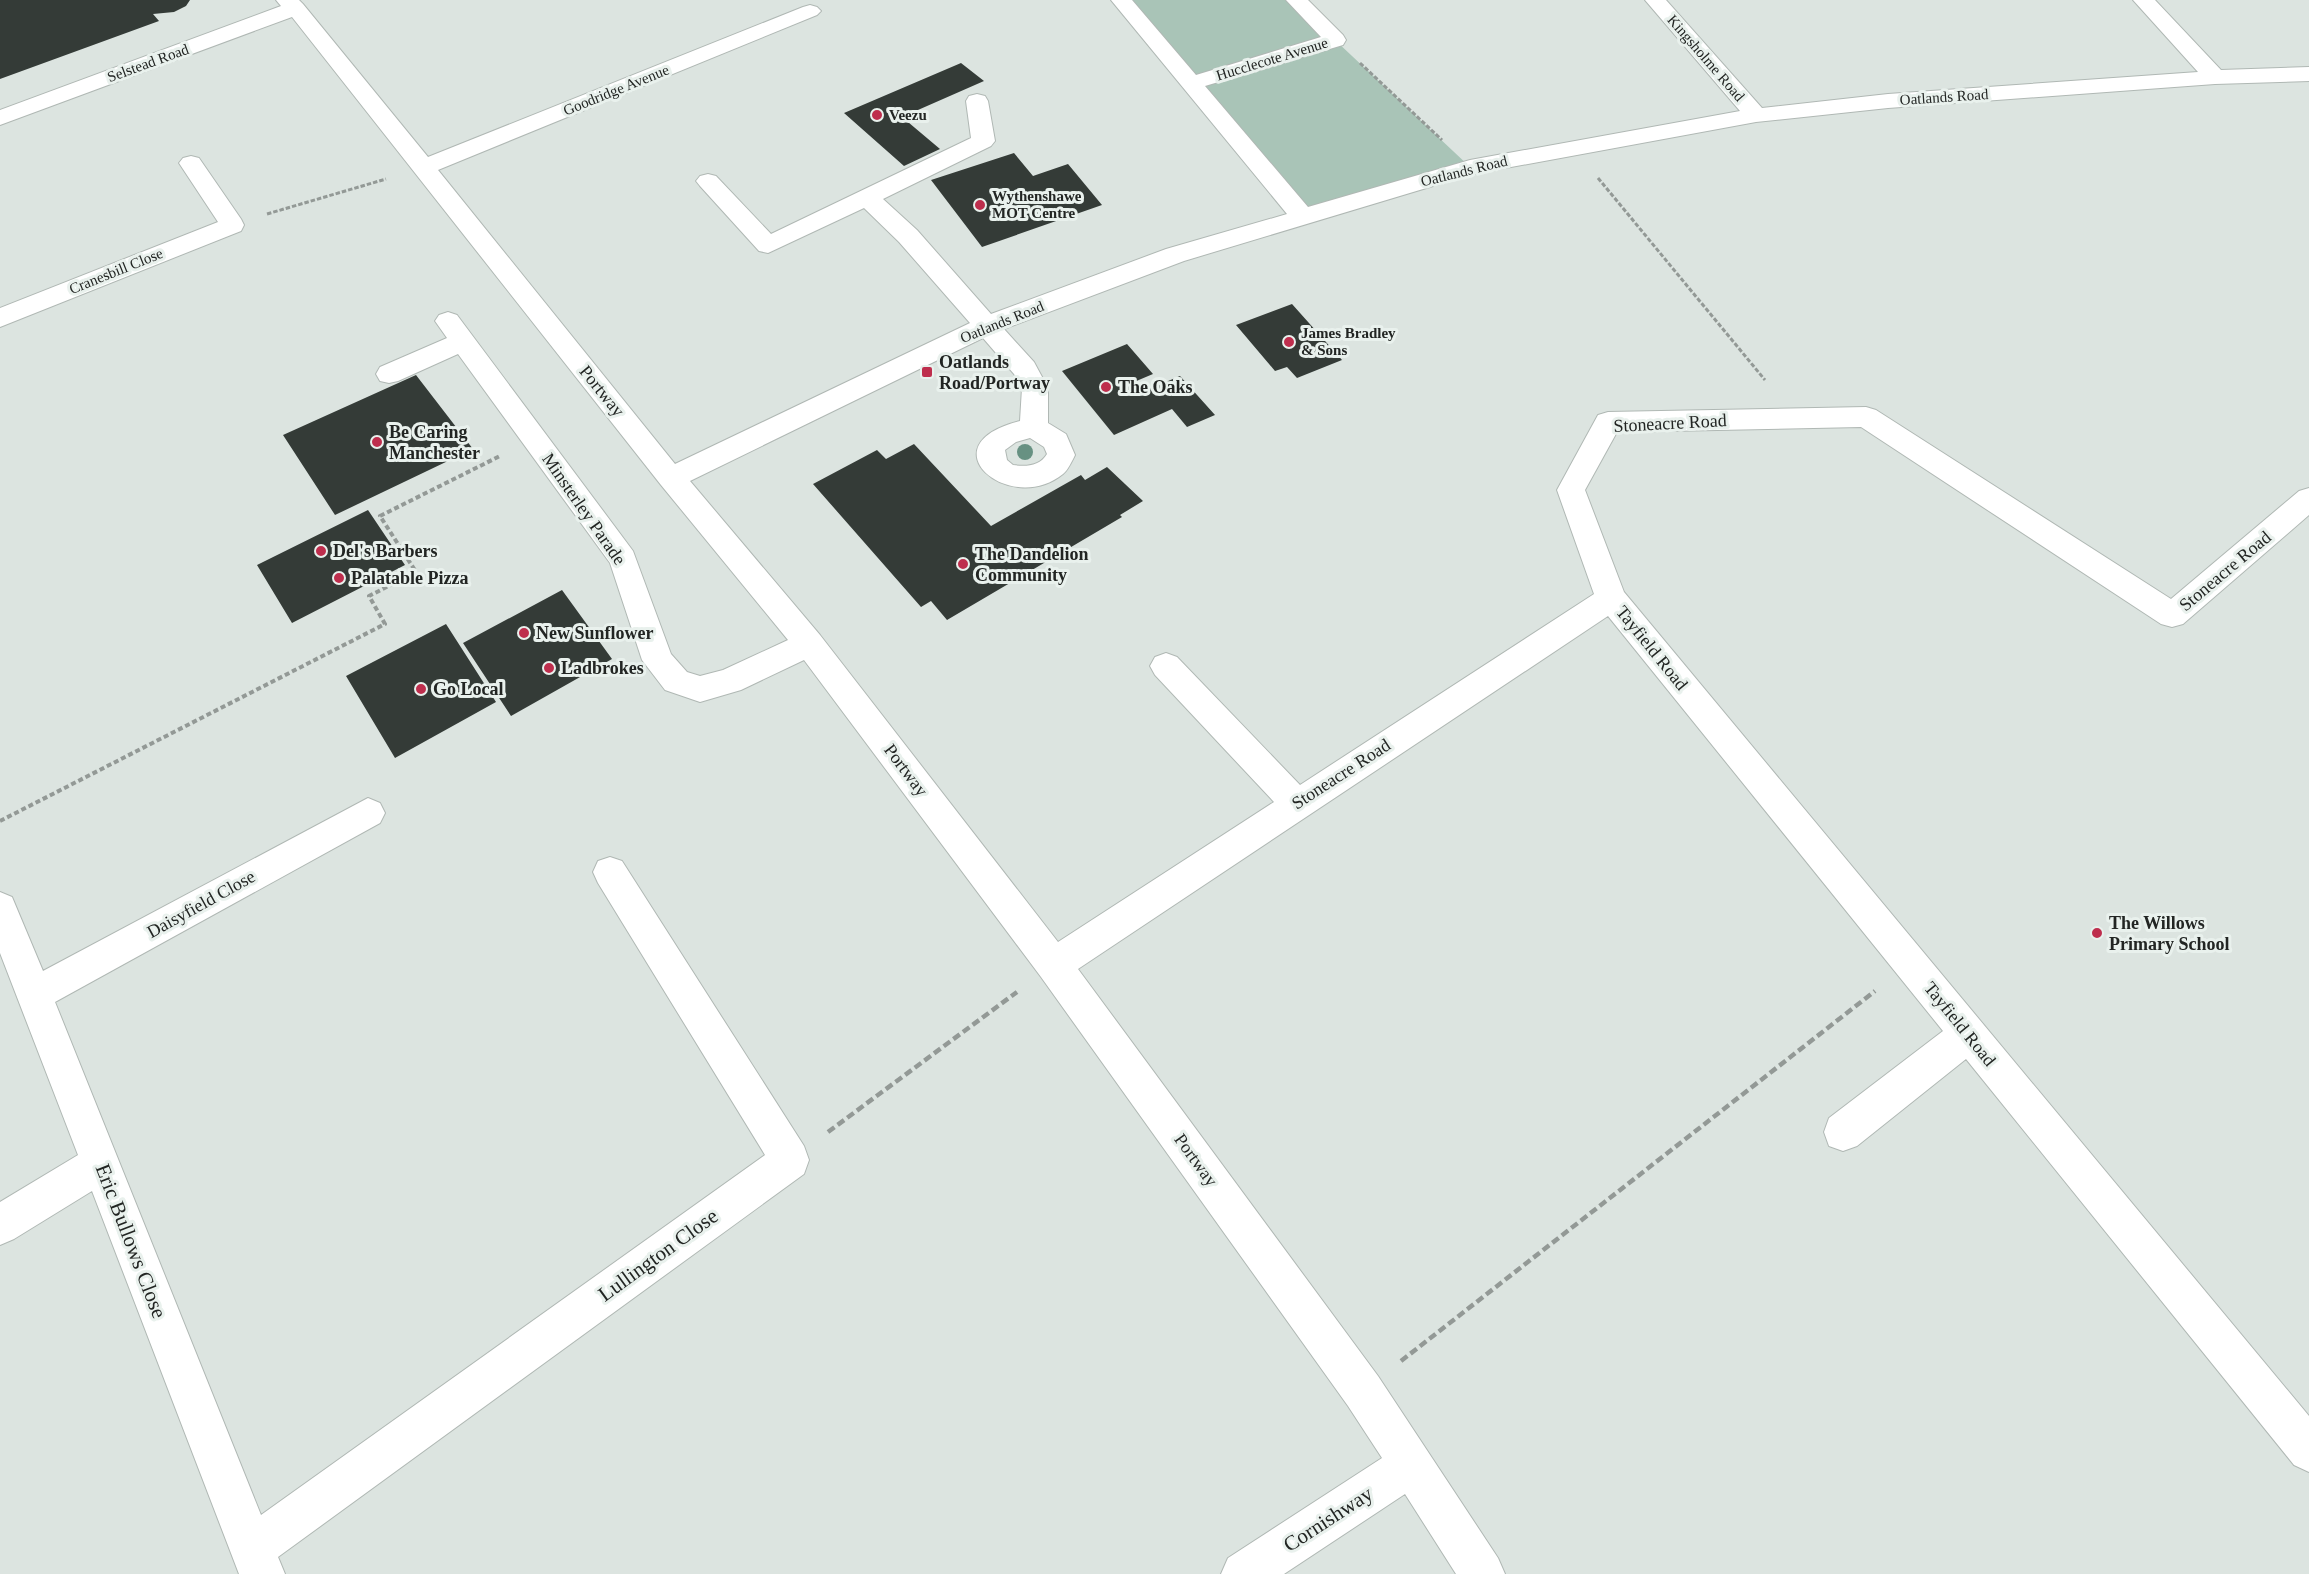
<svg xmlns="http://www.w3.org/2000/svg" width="2309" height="1574" font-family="'Times New Roman',serif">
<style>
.green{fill:#a9c4b7}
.building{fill:#343b37}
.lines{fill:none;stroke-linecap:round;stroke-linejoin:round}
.minor-casing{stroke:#b0b8b4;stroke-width:2}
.path-far2{stroke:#939996;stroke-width:3;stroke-dasharray:4.5 2;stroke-linecap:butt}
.path-far1{stroke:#939996;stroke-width:4;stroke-dasharray:5 3;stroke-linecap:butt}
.path{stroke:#939996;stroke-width:4.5;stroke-dasharray:8 4;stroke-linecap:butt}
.minor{fill:#fff;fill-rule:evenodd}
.tree{fill:#679182}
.poi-dot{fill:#be2e4d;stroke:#e9f1ed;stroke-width:2}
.labels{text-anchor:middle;stroke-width:6;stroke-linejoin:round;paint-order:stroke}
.far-street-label{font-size:15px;fill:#222523;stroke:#e9f1ed}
.far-poi-label{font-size:15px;font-weight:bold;fill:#222523;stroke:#e9f1ed;text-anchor:start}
.poi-label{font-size:18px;font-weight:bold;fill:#222523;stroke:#e9f1ed;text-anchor:start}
.street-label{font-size:18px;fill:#222523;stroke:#e9f1ed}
.near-street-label{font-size:21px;fill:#222523;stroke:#e9f1ed}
</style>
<rect width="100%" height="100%" fill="#dce4e0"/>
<!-- green -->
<path class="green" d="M1121,0H1296L1335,40L1470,167L1302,216Z"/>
<!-- building -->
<path class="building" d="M0,0H190L186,6L174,12L153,14L159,21L0,79Z
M961,63L984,81L902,117L940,149L904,166L844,113Z
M1014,153L1033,176L1068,164L1102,205L982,247L931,180Z
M1292,304L1342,360L1297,378L1287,367L1275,371L1236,325Z
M1127,344L1153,374L1134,382L1142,392L1180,376L1215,415L1187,427L1172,409L1114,435L1062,371Z
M416,375L473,449L335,515L283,435Z
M914,444L991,526L1081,475L1085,480L1107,467L1143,501L1120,515L1122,517L947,620L931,601L921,607L813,484L877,450L886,459Z
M368,510L405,565L292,623L257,565Z
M562,590L612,659L511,716L463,643Z
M446,624L496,702L395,758L346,676Z"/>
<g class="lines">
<!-- minor casing -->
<g class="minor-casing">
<path id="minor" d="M276,0H299L303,4L428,157L803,7L810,5L817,7L821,11L817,15L438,170L675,464L970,323L899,242L864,208L768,253L759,251L700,186L696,181L700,176L708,174L716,176L771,234L971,138L966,101L969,96L977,94L985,96L988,101L995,141L991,146L883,199L917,230L991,314L1166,249L1287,214L1111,0H1132L1196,75L1321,37L1286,0H1308L1343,35L1346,40L1343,45L1205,86L1308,207L1470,160L1740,111L1645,0H1666L1762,108L1888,94L2198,72L2133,0H2155L2221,70L2309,67V81L2215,84L1888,108L1756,122L1473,174L1184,261L1004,329L1034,362L1048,388V423L1066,434L1075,455C1072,461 1068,470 1063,474C1010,517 924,445 1020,421L1022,388L1014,374L983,338L690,481L820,635L1058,942L1274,802L1155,675L1150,666L1155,657L1166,653L1177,657L1300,785L1594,594L1557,490L1598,415L1608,412L1866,407L1876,410L2171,599L2299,491L2309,488V515L2183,624L2172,627L2161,624L1861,427L1617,432L1585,490L1624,592L2309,1416V1472L2294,1465L1966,1059L1857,1146L1843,1151L1829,1146L1824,1132L1829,1118L1943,1031L1608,616L1078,969L1378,1376L1498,1558L1505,1574H1456L1405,1494L1284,1574H1221L1228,1558L1382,1458L1348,1406L1041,977L804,660L741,690L700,702L665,690L642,660L610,563L458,354L398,381L389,383L380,381L376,374L380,367L447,338L435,321L439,315L448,312L457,315L633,551L671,654L687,672L700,676L723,670L788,640L661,485L292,17L0,125V110L281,6ZM1030,438L1044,447L1047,454C1040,466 1026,467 1013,465L1007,460L1005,450L1016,442Z
M191,156L199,158L241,219L244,225L241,231L0,327V308L218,222L179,163L183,158Z
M368,798L380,803L385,813L380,823L55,1002L261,1515L765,1155L598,883L593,872L598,861L610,857L622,861L804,1146L809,1160L804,1174L278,1557L285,1574H239L92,1191L14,1239L0,1245V1202L78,1155L0,953V892L12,897L43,971Z"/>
</g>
<!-- path-far2 -->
<path class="path-far2" d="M1360,63L1442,140
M1598,178L1765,380
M267,214L386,179"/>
<!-- path-far1 -->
<path class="path-far1" d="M0,821L385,624L369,596L416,572L380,516L500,456"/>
<!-- path -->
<path class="path" d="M828,1132L1017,992
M1401,1361L1875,991"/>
<!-- minor -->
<use href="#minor" class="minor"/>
</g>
<!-- trees -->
<circle class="tree" cx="1025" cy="452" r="8"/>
<!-- markers -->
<g class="poi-dot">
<circle cx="877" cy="115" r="6"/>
<circle cx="980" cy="205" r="6"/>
<circle cx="1289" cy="342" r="6"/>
<rect x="921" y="366" width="12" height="12" rx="3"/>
<circle cx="1106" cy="387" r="6"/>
<circle cx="377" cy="442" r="6"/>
<circle cx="321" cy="551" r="6"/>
<circle cx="963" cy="564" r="6"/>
<circle cx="339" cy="578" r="6"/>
<circle cx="524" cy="633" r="6"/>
<circle cx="549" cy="668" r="6"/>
<circle cx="421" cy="689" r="6"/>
<circle cx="2097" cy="933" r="6"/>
</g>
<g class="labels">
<!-- far-street labels -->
<g class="far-street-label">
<text transform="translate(1706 58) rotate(49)" y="5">Kingsholme Road</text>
<text transform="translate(1272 59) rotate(-17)" y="5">Hucclecote Avenue</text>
<text transform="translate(148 63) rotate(-20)" y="5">Selstead Road</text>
<text transform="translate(616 90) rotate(-22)" y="5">Goodridge Avenue</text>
<text transform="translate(1944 97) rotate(-4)" y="5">Oatlands Road</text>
<text transform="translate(1464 171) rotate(-14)" y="5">Oatlands Road</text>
<text transform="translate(116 271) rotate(-22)" y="5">Cranesbill Close</text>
<text transform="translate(1002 322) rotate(-22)" y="5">Oatlands Road</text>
</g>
<!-- far-poi labels -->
<g class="far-poi-label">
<text x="889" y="120">Veezu</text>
<text x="992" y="201">Wythenshawe<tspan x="992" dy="17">MOT Centre</tspan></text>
<text x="1301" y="338">James Bradley<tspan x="1301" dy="17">&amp; Sons</tspan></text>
</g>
<!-- poi labels -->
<g class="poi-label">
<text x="939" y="368">Oatlands<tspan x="939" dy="21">Road/Portway</tspan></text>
<text x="1118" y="393">The Oaks</text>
<text x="389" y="438">Be Caring<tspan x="389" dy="21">Manchester</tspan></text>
<text x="333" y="557">Del's Barbers</text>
<text x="975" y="560">The Dandelion<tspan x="975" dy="21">Community</tspan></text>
<text x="351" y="584">Palatable Pizza</text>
<text x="536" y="639">New Sunflower</text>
<text x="561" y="674">Ladbrokes</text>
<text x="433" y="695">Go Local</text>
<text x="2109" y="929">The Willows<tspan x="2109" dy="21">Primary School</tspan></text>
</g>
<!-- street labels -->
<g class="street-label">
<text transform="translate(602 391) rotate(51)" y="6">Portway</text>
<text transform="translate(1670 423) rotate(-3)" y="6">Stoneacre Road</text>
<text transform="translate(584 509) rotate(55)" y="6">Minsterley Parade</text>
<text transform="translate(2225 571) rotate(-40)" y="6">Stoneacre Road</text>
<text transform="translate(1652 648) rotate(51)" y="6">Tayfield Road</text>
<text transform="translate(906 770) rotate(53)" y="6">Portway</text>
<text transform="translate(1341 774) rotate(-33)" y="6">Stoneacre Road</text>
<text transform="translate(201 904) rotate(-29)" y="6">Daisyfield Close</text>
<text transform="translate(1960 1024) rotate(51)" y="6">Tayfield Road</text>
<text transform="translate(1196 1160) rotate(54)" y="6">Portway</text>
</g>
<!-- near-street labels -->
<g class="near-street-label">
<text transform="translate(131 1241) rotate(69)" y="7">Eric Bullows Close</text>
<text transform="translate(658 1255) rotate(-36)" y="7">Lullington Close</text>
<text transform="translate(1328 1519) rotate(-33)" y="7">Cornishway</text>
</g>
</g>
</svg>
